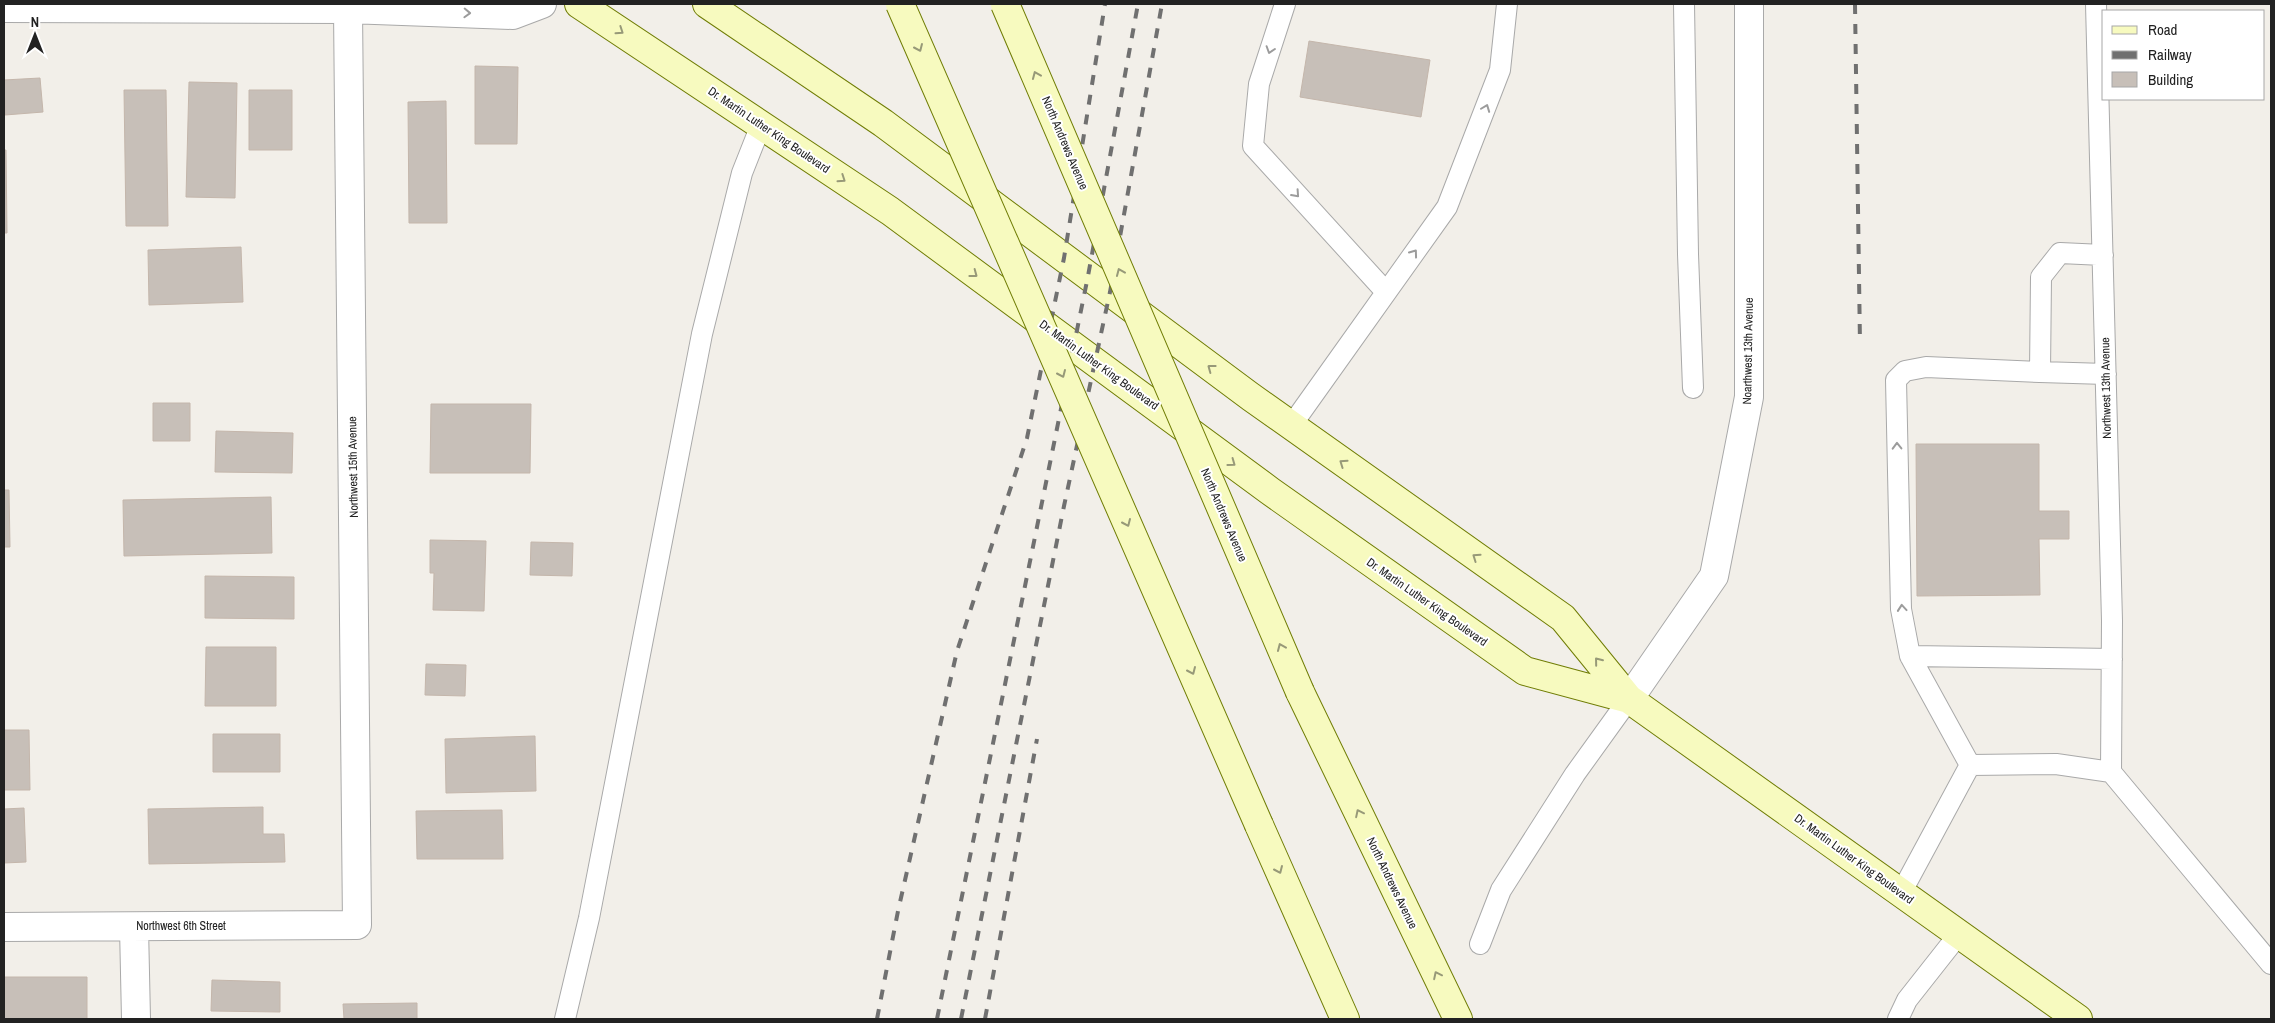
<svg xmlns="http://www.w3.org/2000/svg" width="2275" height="1023" font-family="'Archivo Narrow',sans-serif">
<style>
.building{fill:#c7bfb8;stroke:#c4b6ab}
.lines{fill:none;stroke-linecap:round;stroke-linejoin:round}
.service-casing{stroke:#a9a9a9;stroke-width:22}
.minor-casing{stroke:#a9a9a9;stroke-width:30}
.secondary-casing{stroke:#707d05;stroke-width:30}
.service{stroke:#fff;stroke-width:20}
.minor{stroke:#fff;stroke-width:28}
.secondary{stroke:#f7fabf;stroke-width:28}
.rail{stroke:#707070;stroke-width:4;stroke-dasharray:10 10;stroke-linecap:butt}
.secondary-bridge-casing{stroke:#707d05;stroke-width:30;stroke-linecap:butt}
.secondary-bridge{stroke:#f7fabf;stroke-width:28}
.oneway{stroke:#9c9c9c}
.oneway2{stroke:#979978}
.labels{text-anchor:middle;stroke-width:4;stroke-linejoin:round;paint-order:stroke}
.street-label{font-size:12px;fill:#222;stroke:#fff}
</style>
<rect width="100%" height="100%" fill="#f2efe9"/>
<!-- building -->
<path class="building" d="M1309,41L1430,60L1421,117L1300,97Z
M475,66L518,67L517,144H475Z
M40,78L43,112L5,115L4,80Z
M189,82L237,83L235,198L186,197Z
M124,90H166L168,226H126Z
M249,90H292V150H249Z
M446,101L447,223H409L408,102Z
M4,150H6L7,233H4Z
M241,247L243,302L149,305L148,250Z
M153,403H190V441H153Z
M431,404H531L530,473H430Z
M216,431L293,433L292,473L215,472Z
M1916,444H2039V511H2069V539H2039L2040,595L1917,596Z
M4,490H9L10,547H4Z
M271,497L272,553L124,556L123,500Z
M430,540L486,541L484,611L433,610L434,573H430Z
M531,542L573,543L572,576L530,575Z
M205,576L294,577V619L205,618Z
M206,647H276V706H205Z
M426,664L466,665L465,696L425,695Z
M4,730H29L30,790H4Z
M213,734H280V772H213Z
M535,736L536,791L446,793L445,739Z
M263,807V834H284L285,862L149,864L148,809Z
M24,808L26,862L4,863V809Z
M502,810L503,859H417L416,811Z
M4,977H87V1019H4Z
M212,980L280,982V1012L211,1011Z
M417,1003V1019H344L343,1004Z"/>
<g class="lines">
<!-- service casing -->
<g class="service-casing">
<path id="service" d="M1285,4L1259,84L1253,146L1386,292
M1684,4L1688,254L1693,388
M2096,4L2112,621L2111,772
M2103,255L2060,253L2041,277L2040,372L2106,374
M1291,426L1447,207L1500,70L1507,4
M1910,656L1901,609L1896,380L1905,371L1926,367L2040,372
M1970,765L1910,656L2112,659
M1901,893L1970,765L2056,764L2111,772L2271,964
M1480,944L1501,890L1575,774L1629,699
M565,1019L589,918L702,334L742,173L761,125
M1898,1019L1907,1000L1959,934"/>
</g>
<!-- minor casing -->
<g class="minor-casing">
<path id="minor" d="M4,8L348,9L513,15L542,4
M1629,699L1714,576L1749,397V4
M4,927L357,925L348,9
M134,927L136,1019"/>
</g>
<!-- secondary casing -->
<g class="secondary-casing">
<path id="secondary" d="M579,4L890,211L1270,491L1525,671L1629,699
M707,4L883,123L1251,397L1563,618L1629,699L2078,1019
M1300,692L1458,1019
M1259,825L1345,1019"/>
</g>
<!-- service -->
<use href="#service" class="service"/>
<!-- minor -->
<use href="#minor" class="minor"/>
<!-- secondary -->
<use href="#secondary" class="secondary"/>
<!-- rail -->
<path class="rail" d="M1855,4L1860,344
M877,1019L898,911L957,651L1027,438L1064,258L1105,4
M937,1019L1088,276L1138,4
M961,1019L1064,506L1110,292L1162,4
M985,1019L1037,739"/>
<!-- secondary-bridge casing -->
<g class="secondary-bridge-casing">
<path id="secondary-bridge" d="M900,4L1259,825
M1005,4L1300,692"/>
</g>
<!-- secondary-bridge -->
<use href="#secondary-bridge" class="secondary-bridge"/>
</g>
<!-- one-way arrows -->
<defs><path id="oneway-chevron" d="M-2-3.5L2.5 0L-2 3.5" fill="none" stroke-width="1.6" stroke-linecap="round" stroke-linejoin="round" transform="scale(1.25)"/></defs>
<g class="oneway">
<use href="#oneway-chevron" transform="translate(467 13) rotate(2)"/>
<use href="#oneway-chevron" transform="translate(1270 50) rotate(108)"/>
<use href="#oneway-chevron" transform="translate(1486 108) rotate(-69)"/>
<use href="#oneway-chevron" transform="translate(1296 194) rotate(48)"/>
<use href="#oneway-chevron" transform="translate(1414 253) rotate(-54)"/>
<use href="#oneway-chevron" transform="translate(1897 446) rotate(-91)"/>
<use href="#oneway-chevron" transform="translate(1902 608) rotate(-95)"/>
</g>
<g class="oneway2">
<use href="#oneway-chevron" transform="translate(620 31) rotate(34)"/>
<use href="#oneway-chevron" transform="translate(919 48) rotate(66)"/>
<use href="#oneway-chevron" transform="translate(1036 75) rotate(-113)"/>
<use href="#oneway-chevron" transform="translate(842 179) rotate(34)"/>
<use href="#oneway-chevron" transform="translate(1120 272) rotate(-113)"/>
<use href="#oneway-chevron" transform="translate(974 274) rotate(37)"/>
<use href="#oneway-chevron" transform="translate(1211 368) rotate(-143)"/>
<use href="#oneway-chevron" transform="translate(1062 374) rotate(66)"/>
<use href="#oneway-chevron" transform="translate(1232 463) rotate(36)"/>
<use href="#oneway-chevron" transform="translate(1343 463) rotate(-145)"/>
<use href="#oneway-chevron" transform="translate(1127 523) rotate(66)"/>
<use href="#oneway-chevron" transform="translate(1476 557) rotate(-145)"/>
<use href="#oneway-chevron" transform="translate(1281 647) rotate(-113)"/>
<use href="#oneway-chevron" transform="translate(1598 661) rotate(-129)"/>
<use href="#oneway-chevron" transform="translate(1192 671) rotate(66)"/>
<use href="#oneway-chevron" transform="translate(1359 813) rotate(-116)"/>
<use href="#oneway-chevron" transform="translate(1279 870) rotate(66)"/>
<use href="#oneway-chevron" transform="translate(1437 975) rotate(-116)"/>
</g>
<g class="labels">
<!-- street labels -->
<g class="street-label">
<text transform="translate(769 130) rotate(34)" y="4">Dr. Martin Luther King Boulevard</text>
<text transform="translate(1065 143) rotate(67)" y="4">North Andrews Avenue</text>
<text transform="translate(1748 351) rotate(-89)" y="4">Noarthwest 13th Avenue</text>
<text transform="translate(1099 365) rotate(36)" y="4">Dr. Martin Luther King Boulevard</text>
<text transform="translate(2106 388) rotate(-91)" y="4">Northwest 13th Avenue</text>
<text transform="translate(353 467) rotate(-91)" y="4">Northwest 15th Avenue</text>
<text transform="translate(1224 515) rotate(67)" y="4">North Andrews Avenue</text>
<text transform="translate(1427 602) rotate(35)" y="4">Dr. Martin Luther King Boulevard</text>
<text transform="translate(1854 859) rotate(36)" y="4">Dr. Martin Luther King Boulevard</text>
<text transform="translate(1392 883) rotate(64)" y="4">North Andrews Avenue</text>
<text x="181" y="930">Northwest 6th Street</text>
</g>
</g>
<!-- border -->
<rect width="2275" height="1023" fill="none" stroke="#222222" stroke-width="10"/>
<!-- legend -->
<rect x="2102" y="10" width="162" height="90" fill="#ffffff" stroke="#a7a7a7"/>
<rect x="2112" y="26" width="25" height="8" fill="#f7fabf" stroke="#a7a7a7"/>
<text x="2148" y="35" font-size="15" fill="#222222">Road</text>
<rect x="2112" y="51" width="25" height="8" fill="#707070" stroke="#a7a7a7"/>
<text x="2148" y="60" font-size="15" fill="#222222">Railway</text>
<rect x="2112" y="72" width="25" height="15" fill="#c7bfb8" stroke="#a7a7a7"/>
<text x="2148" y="85" font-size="15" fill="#222222">Building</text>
<!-- north arrow -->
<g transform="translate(35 35)" stroke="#ffffff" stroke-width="4" paint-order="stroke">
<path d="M0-4L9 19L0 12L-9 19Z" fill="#222222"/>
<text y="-8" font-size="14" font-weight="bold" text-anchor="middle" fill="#222222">N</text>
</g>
</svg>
